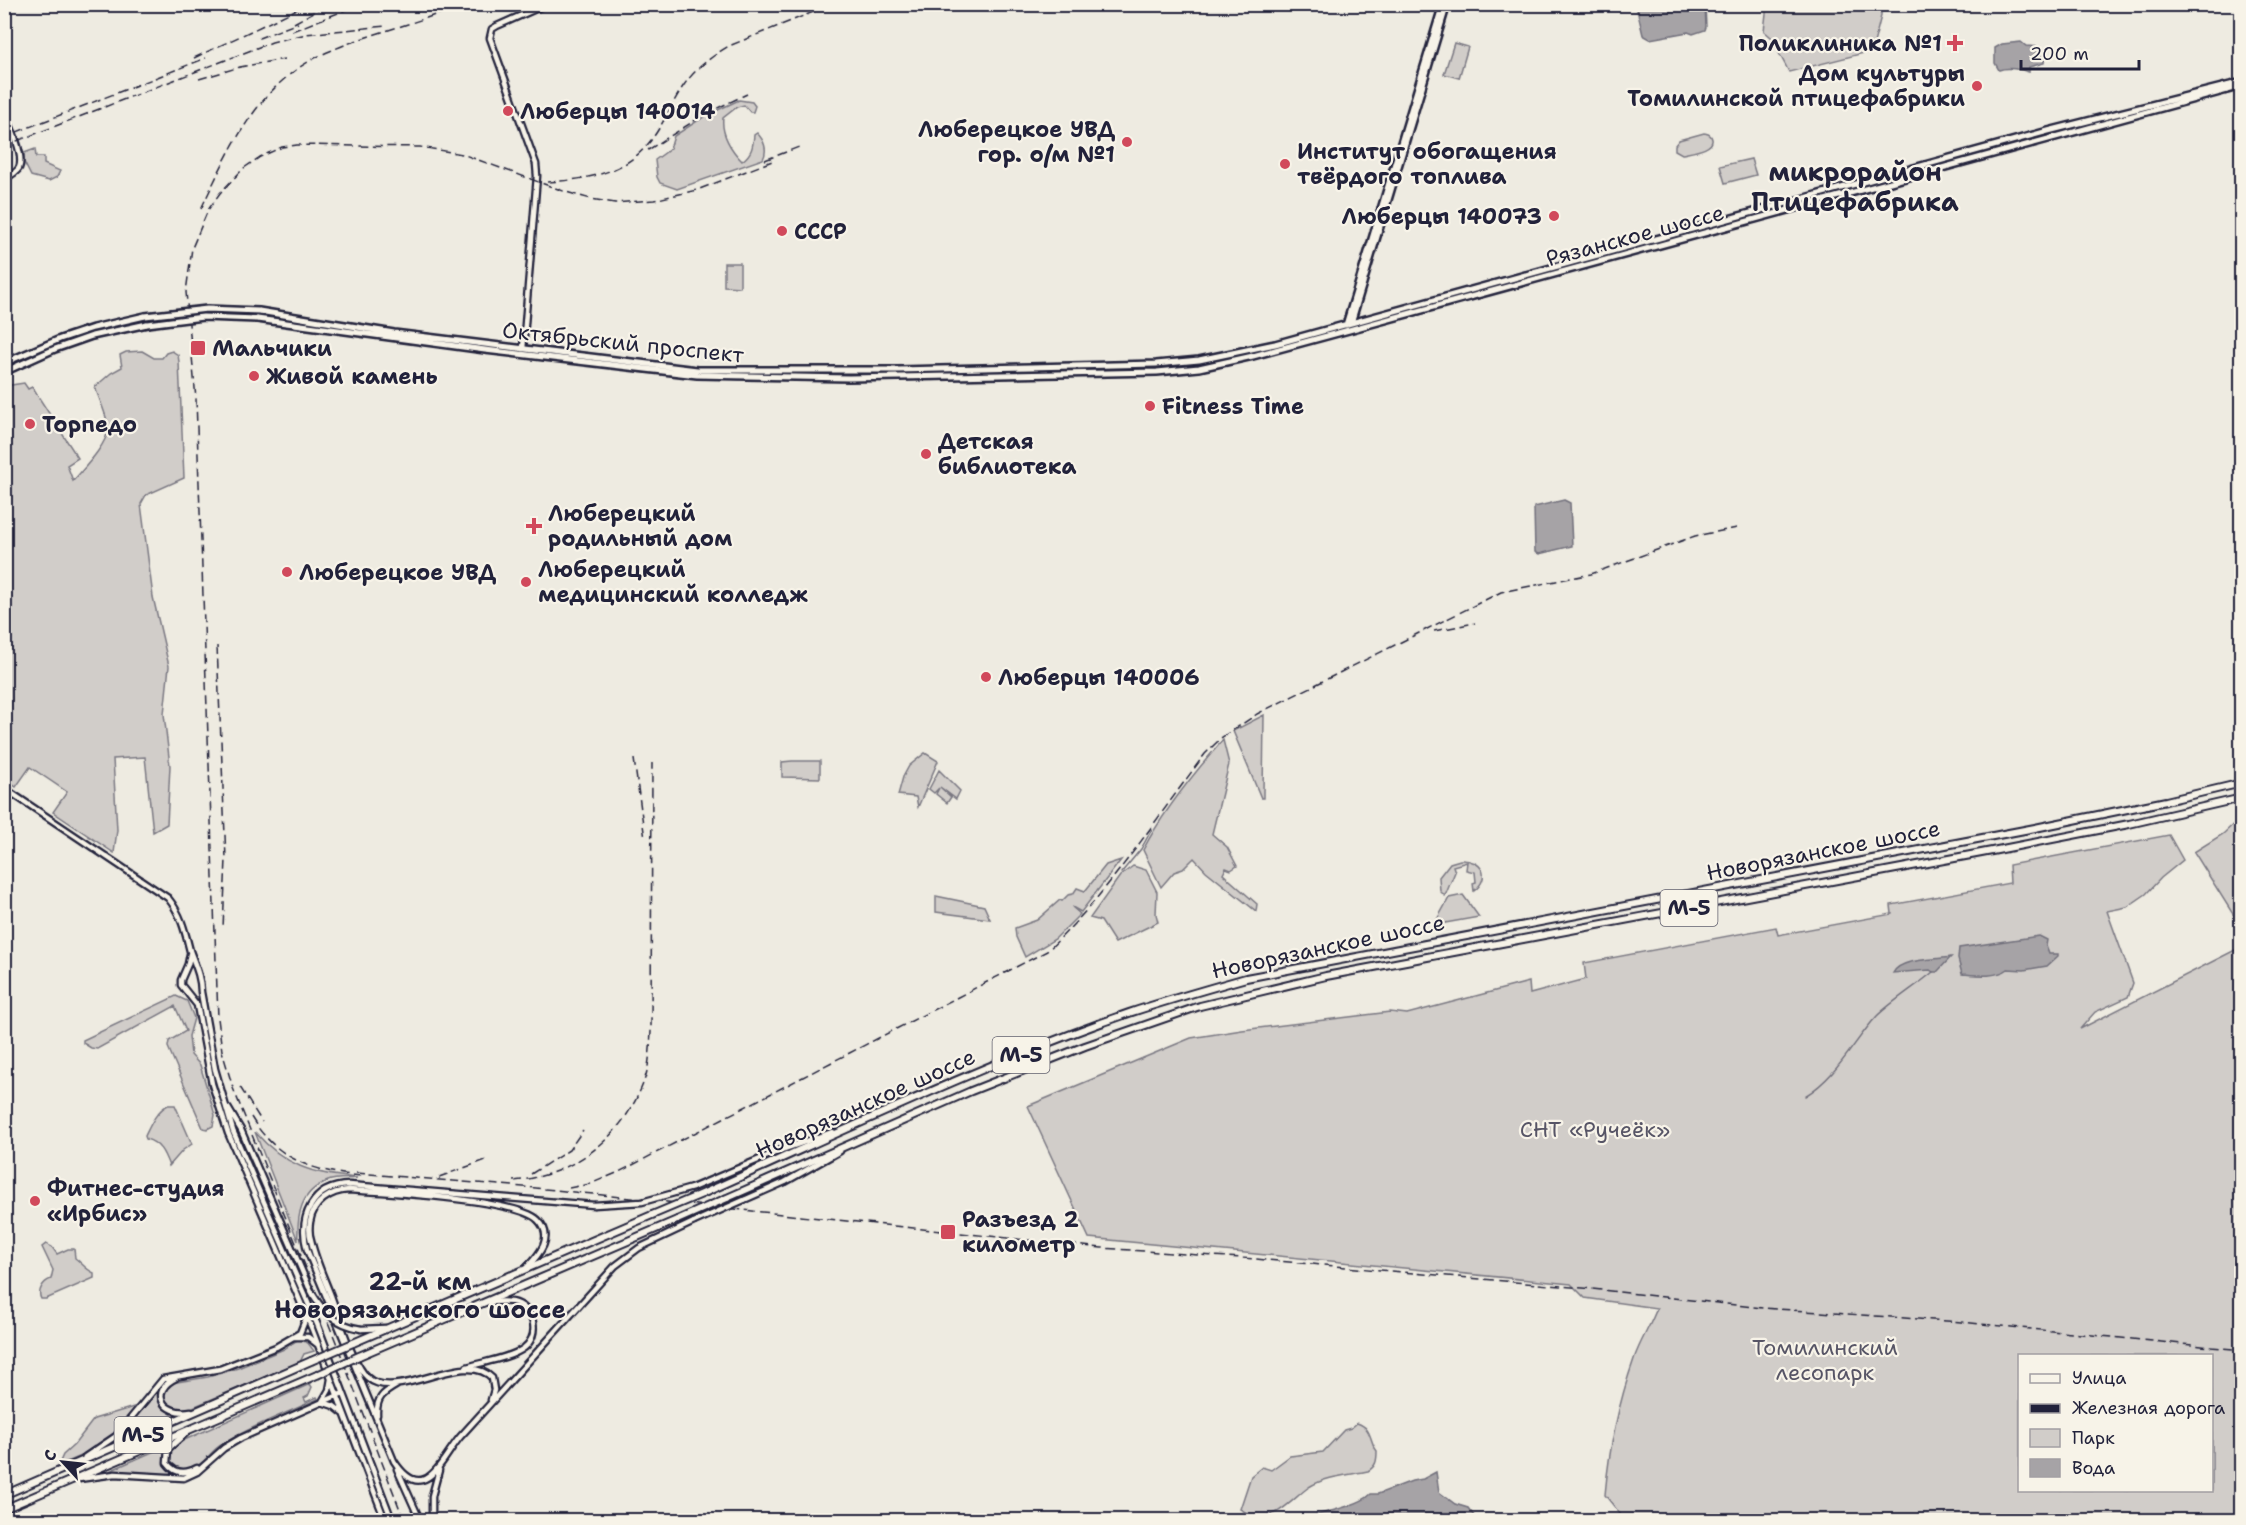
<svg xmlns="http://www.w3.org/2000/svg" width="2246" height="1525" font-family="'Shantell Sans',sans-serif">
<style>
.green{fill:#d1cdc9;stroke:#7a7882;stroke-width:1.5;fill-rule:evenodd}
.water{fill:#a6a3a6;stroke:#716f7b;stroke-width:1.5}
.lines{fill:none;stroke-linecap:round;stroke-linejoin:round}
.stream{stroke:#716f7b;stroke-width:1.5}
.secondary-casing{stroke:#22223b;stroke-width:9}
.primary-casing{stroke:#22223b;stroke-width:10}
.trunk-casing{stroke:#22223b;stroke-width:10}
.secondary{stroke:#f7f3e8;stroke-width:4.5}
.primary{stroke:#f7f3e8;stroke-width:5}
.trunk{stroke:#f7f3e8;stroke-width:6}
.rail{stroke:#22223b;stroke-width:1.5;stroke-dasharray:9 4.5;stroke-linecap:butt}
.secondary-bridge-casing{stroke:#22223b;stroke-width:9;stroke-linecap:butt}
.primary-bridge-casing{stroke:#22223b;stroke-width:10;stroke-linecap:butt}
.trunk-bridge-casing{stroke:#22223b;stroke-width:10;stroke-linecap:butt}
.secondary-bridge{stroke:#f7f3e8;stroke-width:4.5}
.primary-bridge{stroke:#f7f3e8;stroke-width:5}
.trunk-bridge{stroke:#f7f3e8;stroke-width:6}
.poi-dot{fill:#d1495b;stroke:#f7f3e8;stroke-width:2}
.labels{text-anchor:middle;stroke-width:4.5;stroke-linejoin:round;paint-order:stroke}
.shield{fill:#f7f3e8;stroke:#62616f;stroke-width:1.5}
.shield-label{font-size:21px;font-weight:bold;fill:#22223b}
.poi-label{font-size:22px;font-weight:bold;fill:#22223b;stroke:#f7f3e8;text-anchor:start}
.street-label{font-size:22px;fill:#22223b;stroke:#f7f3e8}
.park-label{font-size:22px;fill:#575566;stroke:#f7f3e8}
.neighbourhood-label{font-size:24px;font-weight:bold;fill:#22223b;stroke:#f7f3e8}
.quarter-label{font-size:26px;font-weight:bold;fill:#22223b;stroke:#f7f3e8}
</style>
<rect width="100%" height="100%" fill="#eeebe1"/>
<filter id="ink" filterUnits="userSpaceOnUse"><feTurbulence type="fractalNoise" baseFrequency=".0167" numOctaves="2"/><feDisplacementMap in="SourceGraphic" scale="12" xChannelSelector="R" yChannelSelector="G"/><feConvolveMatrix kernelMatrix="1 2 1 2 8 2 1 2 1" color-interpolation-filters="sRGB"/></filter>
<g filter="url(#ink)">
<!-- green -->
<path class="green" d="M1767,5H1881V16L1872,51L1789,72L1778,51V43L1764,31Z
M1454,43L1468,47L1459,78L1444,74Z
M739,100L752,102L755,106L753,112H750L744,105L737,107L723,118C721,134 731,150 742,161C752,154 753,146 754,135L757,133C764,140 768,150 763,159L677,189L660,183L657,177L655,160L670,149L674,136L705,116Z
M1704,133C1708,134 1711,134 1712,139C1714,150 1690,152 1682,154L1675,150V145L1679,140Z
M35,149L36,157H44V164L60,171L57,177L49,181L31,176L24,162V153Z
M1751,159L1756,175L1725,183L1720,166Z
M724,263H740V287L724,286Z
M142,351L154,358H162L166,353L172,351L178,355L179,362L184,478L146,495L141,504L153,597L169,666L164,714L170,766L167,824L153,832L145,757L113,759L117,830L114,853L53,812L67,792L30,767L16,787L5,779V386L24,383L28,389L32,387L78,458L67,465L73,481C83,469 107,445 108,429C109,419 98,397 95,387L111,373L122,367L120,355L126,352Z
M1264,715L1263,793V798H1261L1233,731Z
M1223,740L1229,764L1212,834L1227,847L1237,866L1231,870L1226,868L1223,874L1257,904L1256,911L1206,871L1194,858L1183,869L1174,872L1161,887L1143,850C1164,810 1193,774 1223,740Z
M925,753L938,761L918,807L916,797L898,795L903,777L909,766Z
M792,761H820V778L782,777V762Z
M939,770L960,791L956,799L940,787L951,797L947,803L936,794L939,788L934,793L929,789Z
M2241,817V927L2194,852L2223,834Z
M2169,835L2183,860L2161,878L2146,894L2127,907L2107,911L2133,983L2128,997L2095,1012L2080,1029L2241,947V1520H1621V1515L1605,1495C1609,1449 1619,1402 1634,1359C1640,1341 1651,1325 1657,1308L1585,1298L1571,1284L1089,1238L1028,1106L1191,1038L1242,1030L1390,1012L1407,1014L1529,982L1530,994L1586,979L1584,963L1776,927L1778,935L1892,914L1891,905L2010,883L2009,865ZM2020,1356H2212V1490H2020Z
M1121,860L1081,912L1072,907L1080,914L1055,939L1025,957L1016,937L1015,928L1037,920L1060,900L1062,901L1068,895L1073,894L1077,888L1085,891L1106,865Z
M1460,860C1482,859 1492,877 1474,891L1473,883L1476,882L1475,872L1466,870L1467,862L1453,866L1455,872L1445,896L1440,891L1439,877L1450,863Z
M1133,866L1146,870L1157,892L1156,914L1158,922L1115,943L1101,921L1090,918L1120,876Z
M1463,895L1479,917L1434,925L1449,898Z
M936,896L984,906L990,919L936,912Z
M176,996L187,1001L194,1018L189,1036L191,1055L200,1065L215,1115L213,1126L207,1129L203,1128L168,1047L169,1041L186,1031L175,1006L97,1049L91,1048L83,1043V1040Z
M168,1105H175L192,1144L183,1150L169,1166C164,1153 160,1143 146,1139L145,1136C150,1126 156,1111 168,1105Z
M255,1132C285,1166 312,1174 357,1178C348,1179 336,1178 328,1181C300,1191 297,1215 298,1241Z
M46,1244L52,1247L57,1254L68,1249H74L75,1258C82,1263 86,1270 94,1273V1278L46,1299H41C37,1291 43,1282 51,1279L53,1270L42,1247Z
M299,1339L308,1343L314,1351L304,1354L300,1362L186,1410L176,1411L165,1404V1391L171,1383L208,1377L238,1368L284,1349Z
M310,1384L312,1387L308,1396L304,1398L306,1402L317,1397L318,1399C286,1413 251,1426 221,1445C211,1451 204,1464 193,1468C171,1477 160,1455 180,1442Z
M161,1386C156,1402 163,1409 175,1417L115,1442Z
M137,1406C121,1434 90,1456 59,1464L63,1455L74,1445L94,1419Z
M1357,1423C1373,1428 1369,1442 1377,1451C1377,1461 1376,1466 1368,1471C1349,1475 1326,1476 1309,1487C1292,1499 1276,1522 1252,1516C1249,1515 1244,1511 1240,1509L1251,1476L1262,1467L1271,1470L1290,1456L1323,1452L1344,1430L1351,1428Z
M166,1446C163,1461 165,1473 183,1476L177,1477L107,1472Z"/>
<!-- water -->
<path class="water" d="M1636,5H1705L1706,27L1705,30L1693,34L1688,32L1650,39L1643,35Z
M2021,42L2026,46L2040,47V55H2045L2044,63L2029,67V72C2021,69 2007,67 1999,70L1995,63V48L2002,44Z
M1564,500L1570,503L1572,546L1539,554L1535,552L1534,507Z
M2039,936L2047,940L2046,946L2049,954H2058V956L2047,966L2024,970L2008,969C1997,978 1975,975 1962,974L1958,959L1959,948Z
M1951,957L1937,972H1933L1930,970L1893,973C1901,958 1933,960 1951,957Z
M1436,1472L1439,1492L1455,1504L1468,1508L1477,1520H1281L1298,1517L1305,1518C1322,1513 1359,1506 1371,1494H1378L1412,1481L1423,1479Z"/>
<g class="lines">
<!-- stream -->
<path class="stream" d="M1121,873L1141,849L1152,829
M1805,1096C1837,1077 1853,1042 1877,1016C1894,1000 1915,987 1933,972"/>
<!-- secondary casing -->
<g class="secondary-casing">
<path id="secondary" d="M4,113C10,125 25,155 19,168C16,173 10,176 4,179
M523,349L537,176L536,164L490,38L492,29L497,26L547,4
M4,788L168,898C181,914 185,931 190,951C195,965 201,977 201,992L215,1069L233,1131L318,1326L392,1520
M190,954L188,964L181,980V985L197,1005L212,1084L228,1133L312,1329L385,1520
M228,1108L241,1130L309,1287
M692,1188L784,1149L833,1132
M744,1200L785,1182L840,1151
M594,1205L349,1185C312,1186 298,1217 307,1250L394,1461C424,1507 441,1460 460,1437L615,1266L639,1248L694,1222
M361,1329L385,1328
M295,1337H308L317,1344
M467,1367C483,1362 511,1358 524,1348C540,1335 535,1310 516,1303C508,1300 497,1302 488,1302
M176,1378C149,1391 162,1416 191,1411
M491,1400L494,1390L492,1378C468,1351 409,1394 377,1383C370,1381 364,1375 360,1368C347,1347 340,1320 331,1296C324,1278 315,1259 311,1240C309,1234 309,1228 310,1222C313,1202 330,1191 349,1190C384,1192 517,1199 538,1220C555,1237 539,1255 527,1267
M322,1402L329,1390L331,1379
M322,1402L334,1406L343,1413
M377,1415C376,1398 383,1393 397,1385
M186,1433L168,1449L167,1463C175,1474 186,1474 197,1468
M85,1457L116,1436L163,1379L220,1369L276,1347L300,1333L306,1318
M397,1469L420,1520
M79,1479L115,1474L184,1478L197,1472L224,1448L241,1438L341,1394
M432,1520V1496L439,1470"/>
</g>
<!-- primary casing -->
<g class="primary-casing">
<path id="primary" d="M259,311L394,333L697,370H898L1156,364L1199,360L1275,344L2048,131L2242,82
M257,319L485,350L697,375L849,378L1157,372L1199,368L1253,356L1349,330L2242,86
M1351,323L1447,4
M1346,325L1443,4
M4,363L60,339L93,328L145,316
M4,372L55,349L92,336L147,324"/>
</g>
<!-- trunk casing -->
<g class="trunk-casing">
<path id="trunk" d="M702,1194C842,1132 984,1063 1129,1013C1168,1000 1207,989 1246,978L2035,828L2166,801L2242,783
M727,1198L971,1091L1085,1046L1200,1006L1326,976L1992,851L2129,824L2242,798
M353,1343L652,1215
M359,1356L677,1220
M4,1495L311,1361
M4,1509L317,1375"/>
</g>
<!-- secondary -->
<use href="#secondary" class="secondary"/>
<!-- primary -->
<use href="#primary" class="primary"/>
<!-- trunk -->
<use href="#trunk" class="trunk"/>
<!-- rail -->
<path class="rail" d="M294,23L328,4
M292,31L361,4
M259,38L298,23
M194,58L308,4
M199,79L240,67L284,59
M4,137L206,58
M4,146L272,42L306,34L385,26
M648,150L705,114L747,94
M765,160L799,147
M547,182C583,180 624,174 648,144C663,126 671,104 684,85C696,68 712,56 729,46L833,4
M201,209C232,144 260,80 330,51C373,32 420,23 463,4
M1434,631L1475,623
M217,646L226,859L223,928
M634,759L645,839
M240,1087L262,1122
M251,1117C277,1160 314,1172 362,1176
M356,1173L536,1188L1102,1248L1255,1259L1583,1288L1763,1308L1961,1322L2242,1350
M531,1174L569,1150L583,1130
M439,1177L486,1160
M513,1181C573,1176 623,1138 644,1081C650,1065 650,1048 651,1031L652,763
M569,1188L590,1184L619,1172L1047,951C1108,894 1154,821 1205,754L1221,738L1257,714L1501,592L1591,574L1695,536L1737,528
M404,1520L336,1342L233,1088L222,1051L218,1018L196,399L186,292L192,248L208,210L220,193L244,168L260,157L282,147L297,145L420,147L462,154L566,192L591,199L615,203L654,200L697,190L775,160"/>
<!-- secondary-bridge casing -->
<g class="secondary-bridge-casing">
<path id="secondary-bridge" d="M594,1205L642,1202L692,1188
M694,1222L744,1200
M309,1287C321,1311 334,1324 361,1329"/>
</g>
<!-- primary-bridge casing -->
<g class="primary-bridge-casing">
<path id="primary-bridge" d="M145,316L207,309L259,311
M147,324L203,317L257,319"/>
</g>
<!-- trunk-bridge casing -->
<g class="trunk-bridge-casing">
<path id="trunk-bridge" d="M652,1215L702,1194
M677,1220L727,1198
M311,1361L353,1343
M317,1375L359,1356"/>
</g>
<!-- secondary-bridge -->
<use href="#secondary-bridge" class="secondary-bridge"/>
<!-- primary-bridge -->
<use href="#primary-bridge" class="primary-bridge"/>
<!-- trunk-bridge -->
<use href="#trunk-bridge" class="trunk-bridge"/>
</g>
</g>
<!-- markers -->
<g class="poi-dot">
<path d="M1952 34h6v6h6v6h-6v6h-6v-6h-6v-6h6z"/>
<circle cx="1977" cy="86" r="6"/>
<circle cx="508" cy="111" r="6"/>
<circle cx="1127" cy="142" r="6"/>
<circle cx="1285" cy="164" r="6"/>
<circle cx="1554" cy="216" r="6"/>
<circle cx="782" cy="231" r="6"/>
<rect x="190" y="340" width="16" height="16" rx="3"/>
<circle cx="254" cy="376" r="6"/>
<circle cx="1150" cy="406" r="6"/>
<circle cx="30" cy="424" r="6"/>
<circle cx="926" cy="454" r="6"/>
<path d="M531 517h6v6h6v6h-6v6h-6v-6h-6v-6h6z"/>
<circle cx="287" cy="572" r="6"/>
<circle cx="526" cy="582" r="6"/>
<circle cx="986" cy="677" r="6"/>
<circle cx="35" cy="1201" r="6"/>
<rect x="940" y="1224" width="16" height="16" rx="3"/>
</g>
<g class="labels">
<!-- shield labels -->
<g class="shield">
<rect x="1660.5" y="890" width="57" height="36" rx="4.5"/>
<rect x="992.5" y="1037" width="57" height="36" rx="4.5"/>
<rect x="114.5" y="1417" width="57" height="36" rx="4.5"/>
</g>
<g class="shield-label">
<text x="1689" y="915">М-5</text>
<text x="1021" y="1062">М-5</text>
<text x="143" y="1442">М-5</text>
</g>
<!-- poi labels -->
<g class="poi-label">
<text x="1942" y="51" text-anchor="end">Поликлиника №1</text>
<text x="1965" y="81" text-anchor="end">Дом культуры<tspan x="1965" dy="25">Томилинской птицефабрики</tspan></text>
<text x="520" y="119">Люберцы 140014</text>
<text x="1115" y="137" text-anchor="end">Люберецкое УВД<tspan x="1115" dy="25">гор. о/м №1</tspan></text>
<text x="1297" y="159">Институт обогащения<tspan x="1297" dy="25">твёрдого топлива</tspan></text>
<text x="1542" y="224" text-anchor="end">Люберцы 140073</text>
<text x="794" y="239">СССР</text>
<text x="212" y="356">Мальчики</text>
<text x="266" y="384">Живой камень</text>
<text x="1162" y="414">Fitness Time</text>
<text x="42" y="432">Торпедо</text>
<text x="938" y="449">Детская<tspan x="938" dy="25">библиотека</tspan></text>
<text x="548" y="521">Люберецкий<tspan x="548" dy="25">родильный дом</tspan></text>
<text x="538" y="577">Люберецкий<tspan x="538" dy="25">медицинский колледж</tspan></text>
<text x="299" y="580">Люберецкое УВД</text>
<text x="998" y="685">Люберцы 140006</text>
<text x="47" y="1196">Фитнес-студия<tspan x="47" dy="25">«Ирбис»</tspan></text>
<text x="962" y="1227">Разъезд 2<tspan x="962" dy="25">километр</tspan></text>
</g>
<!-- street labels -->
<g class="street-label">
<text transform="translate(1635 235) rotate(-15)" y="8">Рязанское шоссе</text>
<text transform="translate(623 342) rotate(6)" y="8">Октябрьский проспект</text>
<text transform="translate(1823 850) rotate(-11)" y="8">Новорязанское шоссе</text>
<text transform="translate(1328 946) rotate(-12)" y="8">Новорязанское шоссе</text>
<text transform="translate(865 1103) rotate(-24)" y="8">Новорязанское шоссе</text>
</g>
<!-- park labels -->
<g class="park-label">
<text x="1595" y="1137">СНТ «Ручеёк»</text>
<text x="1825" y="1355">Томилинский<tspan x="1825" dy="25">лесопарк</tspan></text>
</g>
<!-- neighbourhood labels -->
<g class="neighbourhood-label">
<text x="420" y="1290">22-й км<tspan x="420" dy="28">Новорязанского шоссе</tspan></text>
</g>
<!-- quarter labels -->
<g class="quarter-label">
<text x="1855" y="181">микрорайон<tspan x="1855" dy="30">Птицефабрика</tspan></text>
</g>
</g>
<!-- margin -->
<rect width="2246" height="1525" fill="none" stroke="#f7f3e8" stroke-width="24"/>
<rect x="12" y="12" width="2222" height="1501" fill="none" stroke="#22223b" stroke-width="2" filter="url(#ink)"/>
<!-- legend -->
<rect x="2018" y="1354" width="195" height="138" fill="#f7f3e8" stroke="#a29fa3" stroke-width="1.5"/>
<rect x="2030" y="1374" width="30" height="9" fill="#f7f3e8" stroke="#a29fa3" stroke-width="1.5"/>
<text x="2072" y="1384" font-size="18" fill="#22223b">Улица</text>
<rect x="2030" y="1404" width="30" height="9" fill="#22223b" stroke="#a29fa3" stroke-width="1.5"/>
<text x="2072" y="1414" font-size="18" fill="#22223b">Железная дорога</text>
<rect x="2030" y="1429" width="30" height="18" fill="#d1cdc9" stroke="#a29fa3" stroke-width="1.5"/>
<text x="2072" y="1444" font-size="18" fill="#22223b">Парк</text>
<rect x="2030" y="1459" width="30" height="18" fill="#a6a3a6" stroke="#a29fa3" stroke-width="1.5"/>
<text x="2072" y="1474" font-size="18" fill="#22223b">Вода</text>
<!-- north arrow -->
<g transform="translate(63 1462) rotate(297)" stroke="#f7f3e8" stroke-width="4.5" paint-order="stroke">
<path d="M0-4.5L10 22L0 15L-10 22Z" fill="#22223b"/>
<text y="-9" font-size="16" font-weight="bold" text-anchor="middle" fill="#22223b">С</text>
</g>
<!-- scale -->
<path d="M2021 60v9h118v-9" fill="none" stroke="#22223b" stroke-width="3"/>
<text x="2030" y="60" font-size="18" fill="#22223b" stroke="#f7f3e8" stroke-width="4.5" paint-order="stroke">200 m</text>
</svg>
